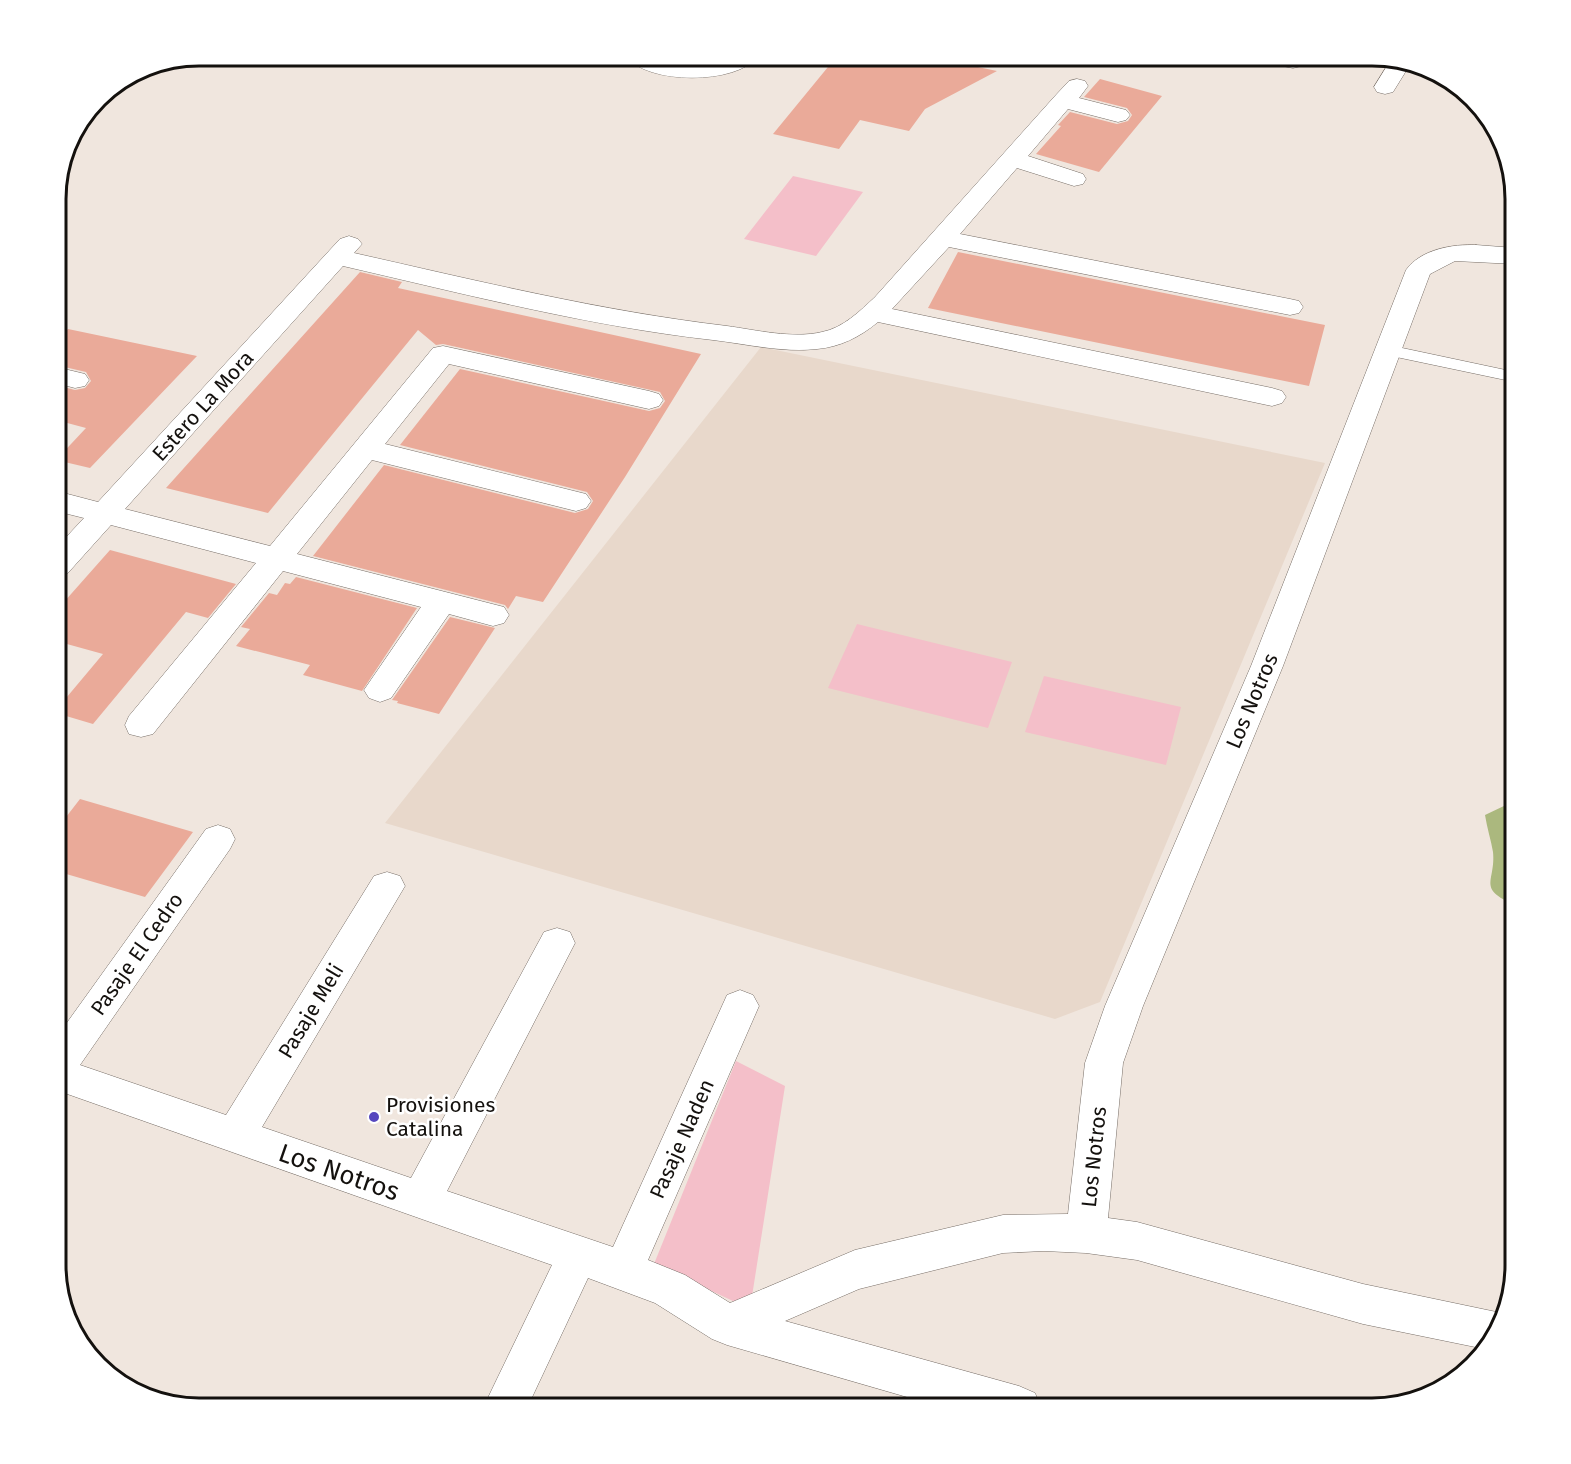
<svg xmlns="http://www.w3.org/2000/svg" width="1571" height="1464" font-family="'Fira Sans',sans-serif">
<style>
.built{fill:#e8d8cb}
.green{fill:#f4bfc9}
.water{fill:#abb87e}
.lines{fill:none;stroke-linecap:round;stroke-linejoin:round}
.stream{fill:#abb87e;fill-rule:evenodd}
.building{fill:#eaaa99}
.service-casing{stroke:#776e67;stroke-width:1}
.minor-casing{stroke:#776e67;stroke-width:1}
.service{fill:#fff;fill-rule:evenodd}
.minor{fill:#fff;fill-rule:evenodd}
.poi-dot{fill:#5647be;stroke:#fff;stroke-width:2}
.labels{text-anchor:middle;stroke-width:5;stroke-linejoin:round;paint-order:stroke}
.street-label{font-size:21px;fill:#14110e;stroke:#fff}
.poi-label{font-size:21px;fill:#14110e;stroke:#fff;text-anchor:start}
.near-street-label{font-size:26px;fill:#14110e;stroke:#fff}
.rim{fill:none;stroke:#14110e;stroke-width:3}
</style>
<rect width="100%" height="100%" fill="#f0e6de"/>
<!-- built -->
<path class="built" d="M761,347L1325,463L1100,1002L1055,1019L385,823Z"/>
<!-- green -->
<path class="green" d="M660,56H729C706,65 683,64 660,56Z
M793,176L863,192L816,256L744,239Z
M857,624L1012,662L988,728L828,688Z
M1044,676L1181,707L1166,765L1025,732Z
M736,1061L785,1086L750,1309L654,1264Z"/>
<!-- water -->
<path class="water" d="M1506,805H1515V905C1476,888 1496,882 1493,852C1491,840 1487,828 1485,815Z"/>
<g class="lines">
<!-- stream -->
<path class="stream" d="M180,59V62L132,74L143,67Z"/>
</g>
<!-- building -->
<path class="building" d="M837,56H925L997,71L925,109L909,131L860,120L839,149L773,134Z
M1100,79L1162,96L1099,172L1036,154L1061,126L1058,125L1070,112L1117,124L1128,121L1132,115L1127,108L1084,97Z
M958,252L1325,325L1309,386L928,308Z
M360,272L402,282L398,288L701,354L625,477L543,602L516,596L508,609L505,605L313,556L384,465L575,513L588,509L593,501L587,492L400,445L460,369L649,411L660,408L665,401L660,392L443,344L436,345L418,330L268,513L166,488Z
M68,329L197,356L90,468L56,460L86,428L56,420V385L75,390L85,388L91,381L86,372L56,365V341Z
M110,550L236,584L208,618L186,612L93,724L56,713V710L103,654L56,641V611Z
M296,577L417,608L362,691L303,675L310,665L236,646L250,629L241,627L269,593L277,595L285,583L290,584Z
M450,617L495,628L439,714L397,703L398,701L392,700Z
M80,799L193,832L145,897L56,871V830Z"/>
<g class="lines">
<!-- service casing -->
<g class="service-casing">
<path id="service" d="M1388,345L1515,372V382L1382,354L1379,350L1382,346Z"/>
</g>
<!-- minor casing -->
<g class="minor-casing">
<path id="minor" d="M626,56H653L669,62L692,65L716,62L732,56H758C738,85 646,85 626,56Z
M1254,56H1299L1304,61L1301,66L1293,68L1257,61Z
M1392,58L1411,63L1393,92L1385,94L1377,92L1374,87Z
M1077,79L1085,81L1088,86L1079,98L1126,110L1130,115L1126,120L1118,122L1068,109L1028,156L1083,174L1086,179L1083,184L1074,186L1017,168L960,234L1290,299L1299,301L1303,307L1299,313L1290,315L949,247L892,309L1272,388L1282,391L1286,397L1282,403L1272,406L878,322C860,337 840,347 817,349C783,353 747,344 713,340C588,326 465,294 343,266L125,509L270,546L433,348L443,346L649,391L659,394L663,400L659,406L649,409L449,364L385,444L586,494L591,501L586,508L576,511L372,460L297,554L504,607L509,615L504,623L493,626L449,614L391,698L380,702L369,698L364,690L421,607L283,571L153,734L141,737L129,734L125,725L129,716L256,563L111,525L67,574L56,577V548L84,518L56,511V491L98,502L340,239L349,236L358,239L362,244L354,253C478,281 601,311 727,326C756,330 793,339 822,332C843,328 860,311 875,297L1055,96L1069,81Z
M1476,245L1515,248V264L1455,261L1430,274L1283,666L1143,1006L1123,1063L1108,1218L1137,1222L1363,1284L1506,1314L1504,1320L1485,1349L1363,1324L1137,1260L1086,1253L1044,1251L1003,1253L859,1289L785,1321L1019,1386L1035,1393L1041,1408H945L727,1345L712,1339L655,1303L588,1278L527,1408H483L552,1265L56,1090V1038L206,829L218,825L230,829L235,839L230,849L80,1065L226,1115L374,876L387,872L400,876L405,886L262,1127L411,1178L544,932L557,928L570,932L575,943L447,1191L613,1247L727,995L740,990L753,995L759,1006L648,1260L685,1275L730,1303L855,1250L1003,1215L1068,1214L1085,1063L1105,1006L1251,666L1406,270C1421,249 1453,244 1476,245Z
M56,367L85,374L89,380L85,386L75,388L56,383Z"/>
</g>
<!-- service -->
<use href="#service" class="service"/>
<!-- minor -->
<use href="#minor" class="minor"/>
</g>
<!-- markers -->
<circle class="poi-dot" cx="374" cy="1117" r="6"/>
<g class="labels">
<!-- street labels -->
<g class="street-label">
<text transform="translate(203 406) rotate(-48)" y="7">Estero La Mora</text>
<text transform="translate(1252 701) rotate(-67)" y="7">Los Notros</text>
<text transform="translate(137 954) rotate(-55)" y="7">Pasaje El Cedro</text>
<text transform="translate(311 1011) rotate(-59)" y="7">Pasaje Meli</text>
<text transform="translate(682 1139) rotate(-66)" y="7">Pasaje Naden</text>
<text transform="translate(1094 1157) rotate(-84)" y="7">Los Notros</text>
</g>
<!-- poi labels -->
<g class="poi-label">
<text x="386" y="1112">Provisiones<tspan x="386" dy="24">Catalina</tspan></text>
</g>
<!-- near-street labels -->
<g class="near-street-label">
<text transform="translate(339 1172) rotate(19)" y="9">Los Notros</text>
</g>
</g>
<!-- crop -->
<path d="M0 0H1571V1464H0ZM199 66H1372A133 133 0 0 1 1505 199V1265A133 133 0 0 1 1372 1398H199A133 133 0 0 1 66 1265V199A133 133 0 0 1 199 66Z" fill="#fff" fill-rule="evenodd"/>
<path class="rim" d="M199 66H1372A133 133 0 0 1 1505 199V1265A133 133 0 0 1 1372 1398H199A133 133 0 0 1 66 1265V199A133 133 0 0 1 199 66Z"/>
</svg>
